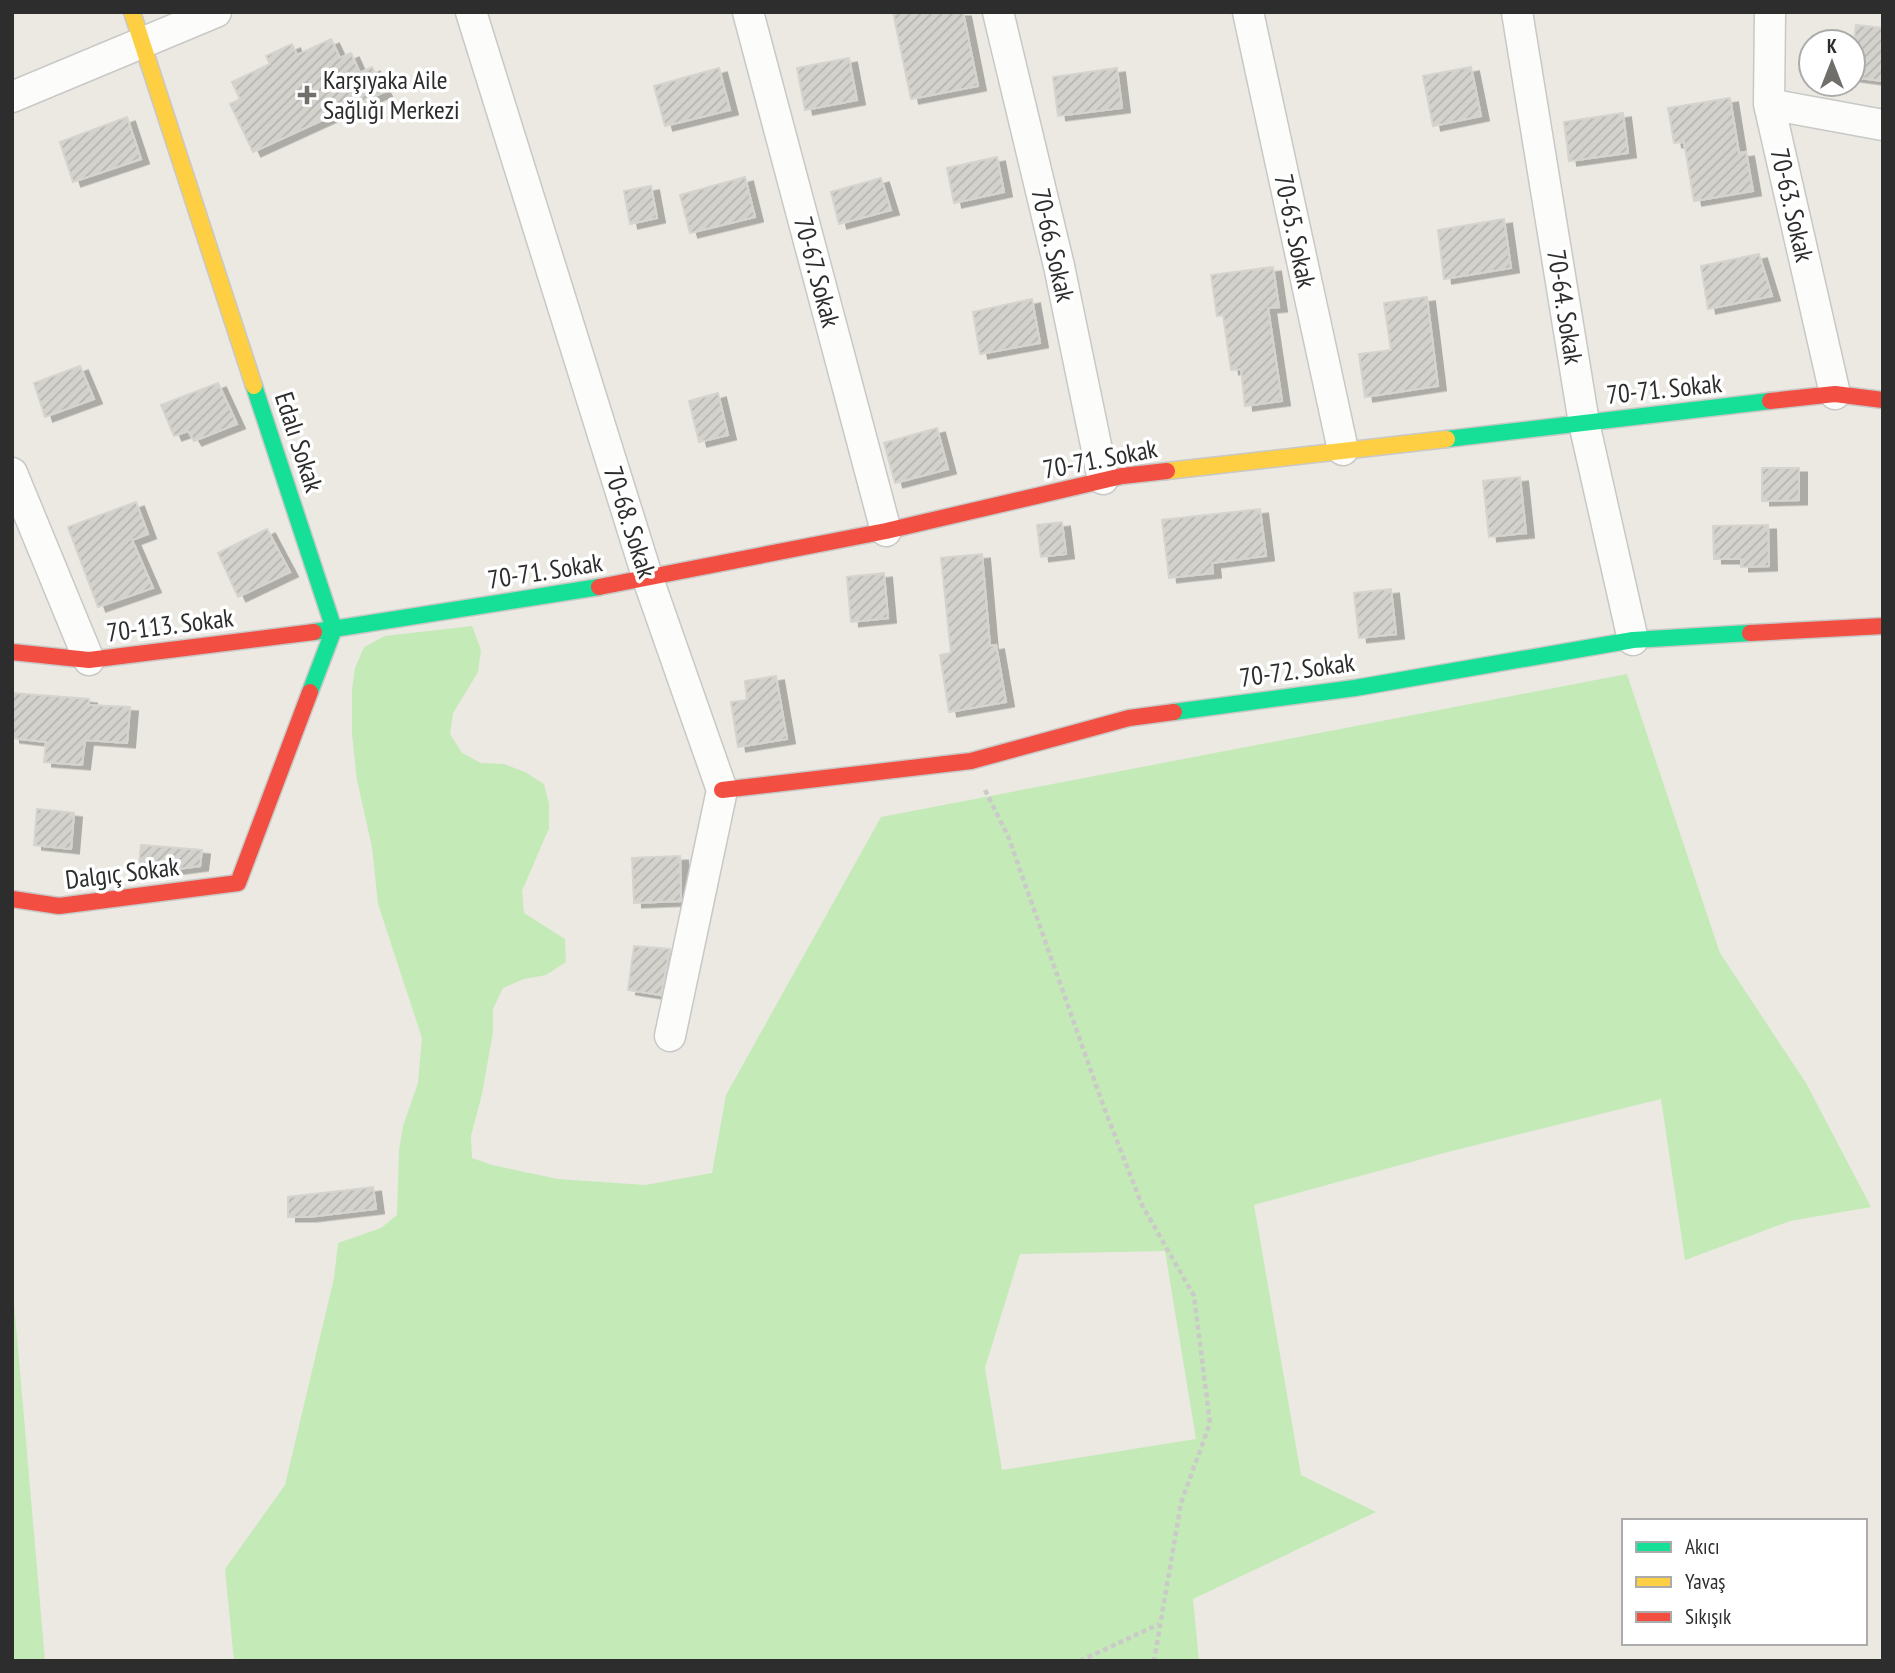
<svg xmlns="http://www.w3.org/2000/svg" width="1895" height="1673" font-family="'PT Sans Narrow',sans-serif">
<style>
.grass{fill:#c4eab8;fill-rule:evenodd}
.building{fill:url(#building-hatch);stroke:#d6d4ce;stroke-width:2;filter:url(#shadow)}
.lines{fill:none;stroke-linecap:round;stroke-linejoin:round}
.street-casing{stroke:#c8c8c7;stroke-width:33}
.fast-casing{stroke:#c8c8c7;stroke-width:19}
.slow-casing{stroke:#c8c8c7;stroke-width:19}
.jam-casing{stroke:#c8c8c7;stroke-width:19}
.path{stroke:#cacac9;stroke-width:4.5;stroke-dasharray:5 3.5;stroke-linecap:butt}
.street{stroke:#fcfcfb;stroke-width:30}
.fast{stroke:#16e098;stroke-width:16}
.slow{stroke:#ffcf43;stroke-width:16}
.jam{stroke:#f24e42;stroke-width:16}
.poi-dot{fill:#706f6c;stroke:#fff;stroke-width:2.5}
.labels{text-anchor:middle;stroke-width:7;stroke-linejoin:round;paint-order:stroke}
.poi-label{font-size:26px;fill:#2d2d2d;stroke:#fff;text-anchor:start}
.street-label{font-size:26px;fill:#2d2d2d;stroke:#fff}
</style>
<defs>
<pattern id="building-hatch" width="6" height="6" patternUnits="userSpaceOnUse" patternTransform="scale(1.75)"><rect width="6" height="6" fill="#d4d2cd"/><path d="M-1 1l2-2M0 6l6-6M5 7l2-2" fill="none" stroke="#b6b5b0"/></pattern>
<filter id="shadow"><feDropShadow dx="8" dy="4.5" stdDeviation="0" flood-color="#0004"/></filter>
</defs>
<rect width="100%" height="100%" fill="#ebe9e2"/>
<!-- grass -->
<path class="grass" d="M472,626L481,650L478,672L453,713L450,734L462,753L481,763L504,764L525,772L544,784L549,804V828L522,891L524,913L565,939L566,962L546,975L524,979L503,988L493,1009V1032L482,1094L471,1136L472,1158L492,1165L558,1179L645,1185L712,1173L726,1095L881,817L1627,674L1720,953L1806,1083L1871,1207L1790,1221L1685,1260L1661,1099L1444,1153L1254,1205L1301,1475L1376,1512L1193,1599L1199,1661H234L225,1569L285,1485L334,1278L338,1243L381,1228L397,1215L399,1150L403,1126L418,1083L422,1038L378,904L372,847L357,780L352,734V689L355,668L364,647L385,636ZM1165,1251L1196,1439L1002,1470L985,1368L1020,1254Z
M12,1279L45,1661H12Z"/>
<!-- building -->
<path class="building" d="M893,12H963L978,86L911,99Z
M1856,25L1883,28V81L1853,77V47Z
M331,39L340,58L351,53L360,73L372,67L384,92L253,152L230,104L240,99L232,82L270,64L266,56L292,44L297,55Z
M849,58L857,100L805,110L797,68Z
M1471,67L1481,116L1433,126L1423,76Z
M719,68L730,110L665,126L654,86Z
M1117,68L1122,108L1058,116L1053,77Z
M1730,98L1739,153L1746,152L1753,191L1694,201L1684,142L1674,143L1668,108Z
M1623,113L1628,153L1569,161L1564,122Z
M127,117L141,159L73,182L60,142Z
M997,157L1004,192L954,203L947,168Z
M745,177L755,217L690,233L680,195Z
M881,178L891,210L839,224L831,192Z
M651,186L657,218L630,224L624,191Z
M1504,219L1511,268L1444,279L1438,230Z
M1759,254L1772,296L1708,309L1701,266Z
M1273,267L1279,307L1268,308L1282,401L1245,406L1241,369L1231,370L1223,315L1217,316L1211,275Z
M1427,297L1438,386L1365,397L1359,354L1391,350L1384,303Z
M1032,299L1040,343L980,354L973,312Z
M80,366L94,399L45,417L34,383Z
M218,383L237,424L194,441L188,431L174,436L161,405Z
M718,393L728,435L699,442L689,401Z
M937,428L948,469L895,483L884,443Z
M1762,468H1799V500L1762,501Z
M1520,477L1526,533L1489,537L1483,481Z
M136,502L148,534L132,540L153,588L98,607L68,527Z
M1260,509L1266,556L1212,563L1213,573L1169,578L1162,520Z
M1062,522L1066,554L1041,557L1037,525Z
M1768,525L1769,566L1741,567V559H1714L1713,526Z
M267,529L290,572L238,597L218,553Z
M982,554L990,646L996,645L1006,702L949,712L940,655L951,653L941,558Z
M884,573L888,618L851,622L847,577Z
M1391,589L1396,634L1359,638L1354,593Z
M776,676L787,739L738,747L731,702L747,700L745,681Z
M12,693L89,699V705L130,707L127,743L85,740L82,765L44,762L46,742L12,738Z
M37,809L74,813L71,849L34,845Z
M141,845L202,850L200,866L138,874Z
M680,856L681,901L634,903L632,858Z
M634,946L670,949L661,995L628,990Z
M373,1187L376,1209L308,1217H288V1197Z"/>
<g class="lines">
<!-- street casing -->
<g class="street-casing">
<path id="street" d="M471,12L648,579L722,790L670,1036
M748,12L886,531
M998,12L1059,266L1103,479
M1248,12L1343,450
M1517,12L1584,423L1633,640
M1770,12L1769,104L1835,394
M12,97L216,12
M1769,104L1883,125
M12,473L89,660"/>
</g>
<!-- fast casing -->
<g class="fast-casing">
<path id="fast" d="M254,386L334,629L310,692
M1447,439L1770,401
M314,632L599,587
M1174,712L1355,688L1633,640L1750,633"/>
</g>
<!-- slow casing -->
<g class="slow-casing">
<path id="slow" d="M132,12L254,386
M1167,471L1447,439"/>
</g>
<!-- jam casing -->
<g class="jam-casing">
<path id="jam" d="M1770,401L1835,394L1883,400
M599,587L886,531L1122,476L1167,471
M1750,633L1883,626
M12,652L89,660L314,632
M722,790L971,761L1129,718L1174,712
M12,899L59,906L238,883L310,692"/>
</g>
<!-- path -->
<path class="path" d="M985,790L1008,836L1103,1105L1142,1205L1194,1296L1210,1423L1181,1503L1154,1661
M1080,1661L1159,1624"/>
<!-- street -->
<use href="#street" class="street"/>
<!-- fast -->
<use href="#fast" class="fast"/>
<!-- slow -->
<use href="#slow" class="slow"/>
<!-- jam -->
<use href="#jam" class="jam"/>
</g>
<!-- markers -->
<path class="poi-dot" d="M303.5 84.5h7v7h7v7h-7v7h-7v-7h-7v-7h7z"/>
<g class="labels">
<!-- poi labels -->
<g class="poi-label">
<text x="323" y="89">Karşıyaka Aile<tspan x="323" dy="30">Sağlığı Merkezi</tspan></text>
</g>
<!-- street labels -->
<g class="street-label">
<text transform="translate(1792 205) rotate(77)" y="9">70-63. Sokak</text>
<text transform="translate(1295 231) rotate(78)" y="9">70-65. Sokak</text>
<text transform="translate(1053 245) rotate(77)" y="9">70-66. Sokak</text>
<text transform="translate(817 272) rotate(75)" y="9">70-67. Sokak</text>
<text transform="translate(1565 307) rotate(81)" y="9">70-64. Sokak</text>
<text transform="translate(1664 389) rotate(-6)" y="9">70-71. Sokak</text>
<text transform="translate(299 442) rotate(72)" y="9">Edalı Sokak</text>
<text transform="translate(1100 459) rotate(-11)" y="9">70-71. Sokak</text>
<text transform="translate(630 522) rotate(72)" y="9">70-68. Sokak</text>
<text transform="translate(545 571) rotate(-9)" y="9">70-71. Sokak</text>
<text transform="translate(170 625) rotate(-7)" y="9">70-113. Sokak</text>
<text transform="translate(1297 670) rotate(-8)" y="9">70-72. Sokak</text>
<text transform="translate(122 873) rotate(-7)" y="9">Dalgıç Sokak</text>
</g>
</g>
<!-- border -->
<rect width="1895" height="1673" fill="none" stroke="#2d2d2d" stroke-width="28"/>
<!-- legend -->
<rect x="1622" y="1519" width="245" height="126" fill="#ffffff" stroke="#ababab" stroke-width="2"/>
<rect x="1636" y="1542" width="35" height="10" fill="#16e098" stroke="#ababab" stroke-width="2"/>
<text x="1685" y="1554" font-size="21" fill="#2d2d2d">Akıcı</text>
<rect x="1636" y="1577" width="35" height="10" fill="#ffcf43" stroke="#ababab" stroke-width="2"/>
<text x="1685" y="1589" font-size="21" fill="#2d2d2d">Yavaş</text>
<rect x="1636" y="1612" width="35" height="10" fill="#f24e42" stroke="#ababab" stroke-width="2"/>
<text x="1685" y="1624" font-size="21" fill="#2d2d2d">Sıkışık</text>
<!-- north arrow -->
<g transform="translate(1832 63)"><circle r="33" fill="#ffffff" stroke="#ababab" stroke-width="2"/>
<path d="M0-5L12 26L0 18L-12 26Z" fill="#706f6c"/>
<text y="-10" font-size="19" font-weight="bold" text-anchor="middle" fill="#2d2d2d">K</text>
</g>
</svg>
